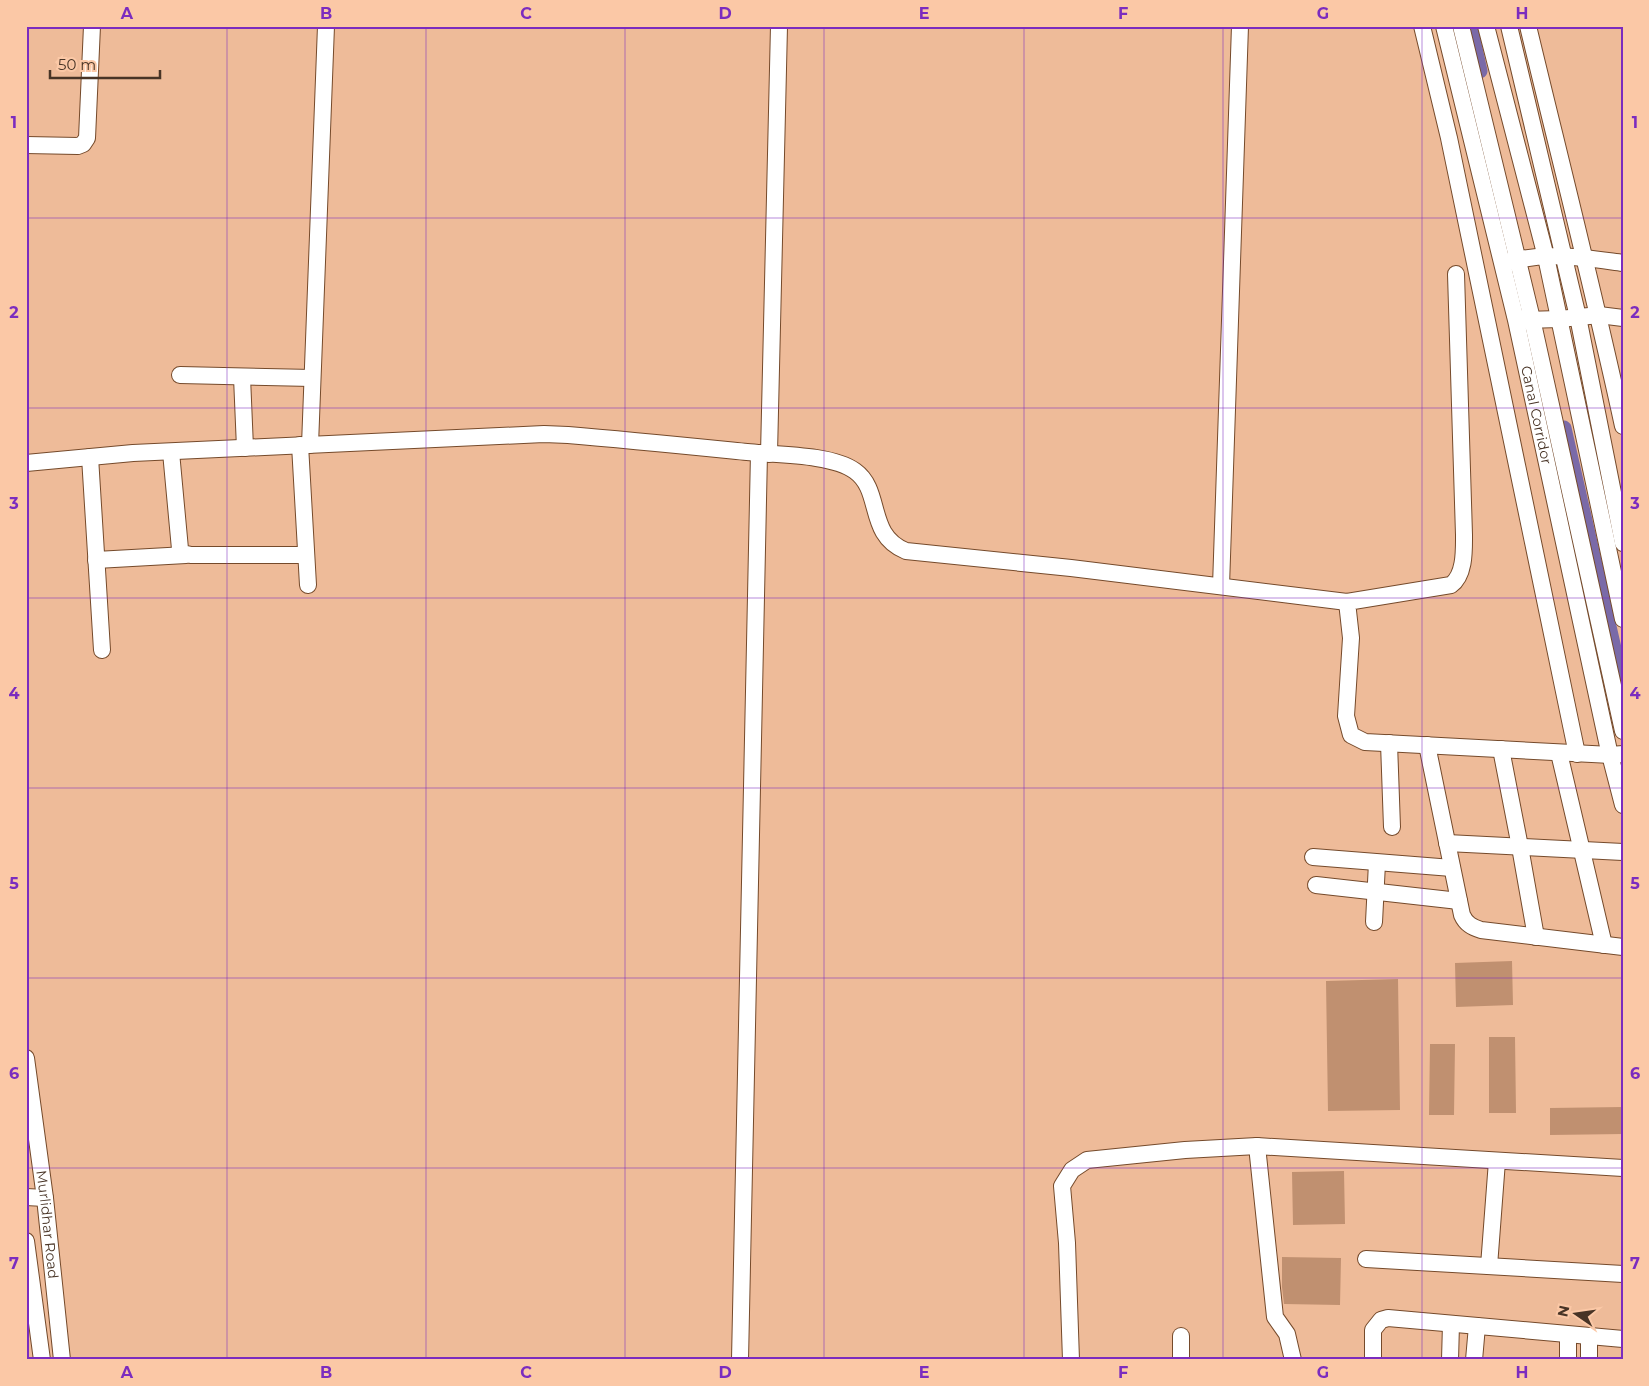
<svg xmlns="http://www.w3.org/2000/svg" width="1649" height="1386" font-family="Montserrat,sans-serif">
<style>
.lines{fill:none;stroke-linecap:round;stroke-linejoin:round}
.canal{stroke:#7a6aa8;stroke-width:15}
.building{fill:#c09070}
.minor-casing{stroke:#754a2b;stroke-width:18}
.minor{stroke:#fff;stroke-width:16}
.grid{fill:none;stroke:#7b2cbf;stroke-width:1;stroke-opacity:0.55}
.labels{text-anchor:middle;stroke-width:4.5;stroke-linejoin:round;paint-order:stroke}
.street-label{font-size:14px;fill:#483426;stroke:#fbc8a6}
.neatline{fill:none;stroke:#7b2cbf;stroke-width:2}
.grid-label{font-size:16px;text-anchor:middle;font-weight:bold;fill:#7b2cbf}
</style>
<rect width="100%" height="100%" fill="#eb9"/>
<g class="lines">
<!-- canal -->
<path class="canal" d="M1470,26L1480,71
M1564,428L1623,688"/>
</g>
<!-- building -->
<path class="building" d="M1512,961L1513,1005L1456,1007L1455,963Z
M1398,979L1400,1110L1328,1111L1326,981Z
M1489,1037H1515L1516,1113H1489Z
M1430,1044H1455L1454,1115H1429Z
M1623,1107V1134L1550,1135V1108Z
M1344,1171L1345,1224L1293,1225L1292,1172Z
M1282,1257L1341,1258L1340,1305L1284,1304L1282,1287Z"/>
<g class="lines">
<!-- minor casing -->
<g class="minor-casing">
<g id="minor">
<path d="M1422,26L1449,138L1577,754"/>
<path id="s1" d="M1444,26L1516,320L1609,751L1623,805"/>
<path d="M1461,26L1532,319L1623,731"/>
<path d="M1486,26L1546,257L1623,619"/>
<path d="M1509,26L1578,317L1623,543"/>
<path d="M1528,26C1560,159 1594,292 1623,426"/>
<path d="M26,145L78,146L83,144L87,138L92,26"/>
<path d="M1509,262C1546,251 1585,258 1623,263"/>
<path d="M1456,274L1464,535C1464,550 1465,575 1451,585L1347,602L1351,638L1346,716L1351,735L1365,742L1611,755L1623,754"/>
<path d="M1520,320L1560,319L1599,315L1623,318"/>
<path d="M180,375L312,378"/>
<path d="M242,377L245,448"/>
<path d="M300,445L308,585"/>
<path d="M310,445L326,26"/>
<path d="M171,452L180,549L182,553L191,555H306"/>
<path d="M769,454L779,26"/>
<path d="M90,457L102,650"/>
<path d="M26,463L133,453L544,434L568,435C628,440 687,446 747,452C776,455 832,454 855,471C883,491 866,535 906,551L1071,568L1347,602"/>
<path d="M96,560L186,555"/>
<path d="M1221,586L1240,26"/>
<path d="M1389,743L1392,827"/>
<path d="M1427,745L1462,915C1466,924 1472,927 1481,930L1623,947"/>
<path d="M1501,749L1520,847L1536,937"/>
<path d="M1559,753L1604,945"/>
<path d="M1447,843L1623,852"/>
<path d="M1313,857L1452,868"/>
<path d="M1316,885L1459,901"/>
<path d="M1374,922L1377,863"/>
<path id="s2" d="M26,1058L45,1198L62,1360"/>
<path d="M1257,1146L1275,1317L1287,1334L1293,1360"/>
<path d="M26,1197L45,1198"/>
<path d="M26,1241L42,1360"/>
<path d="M1366,1259L1623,1274"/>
<path d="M1489,1266L1497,1161"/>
<path d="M1568,1335V1360"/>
<path d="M1181,1336V1360"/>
<path d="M740,1360L759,453"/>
<path d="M1071,1360L1067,1243L1062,1186L1072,1170L1087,1160L1185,1150L1257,1146L1623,1168"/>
<path d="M1373,1360V1330L1381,1320L1388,1318L1623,1339"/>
<path d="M1450,1360L1451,1324"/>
<path d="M1474,1360L1477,1326"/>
<path d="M1589,1360V1336"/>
</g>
</g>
<!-- minor -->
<use href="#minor" class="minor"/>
</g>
<!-- grid -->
<path class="grid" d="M227,26V1360M426,26V1360M625,26V1360M824,26V1360M1024,26V1360M1223,26V1360M1422,26V1360M26,218H1623M26,408H1623M26,598H1623M26,788H1623M26,978H1623M26,1168H1623"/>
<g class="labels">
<!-- street labels -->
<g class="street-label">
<text dy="5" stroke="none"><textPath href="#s1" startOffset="400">Canal Corridor</textPath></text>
<text dy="5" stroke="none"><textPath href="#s2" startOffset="168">Murlidhar Road</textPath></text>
</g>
</g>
<!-- border -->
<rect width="1649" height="1386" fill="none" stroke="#fbc8a6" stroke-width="55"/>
<!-- north arrow -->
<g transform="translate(1576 1314) rotate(283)" stroke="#fbc8a6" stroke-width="4" paint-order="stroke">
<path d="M0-4L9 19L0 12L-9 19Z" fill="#483426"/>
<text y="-8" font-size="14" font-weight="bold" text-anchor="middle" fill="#483426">N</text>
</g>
<!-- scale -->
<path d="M50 70v8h110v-8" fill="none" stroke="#483426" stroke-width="2.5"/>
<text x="58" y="70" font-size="15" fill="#483426" stroke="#fbc8a6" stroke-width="4" paint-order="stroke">50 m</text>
<rect x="28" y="28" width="1594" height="1330" class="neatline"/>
<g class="grid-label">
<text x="127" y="19">A</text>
<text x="326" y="19">B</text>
<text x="526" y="19">C</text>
<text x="725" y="19">D</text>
<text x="924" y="19">E</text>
<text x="1123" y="19">F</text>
<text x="1323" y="19">G</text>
<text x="1522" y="19">H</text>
<text x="14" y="128">1</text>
<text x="1635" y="128">1</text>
<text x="14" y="318">2</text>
<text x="1635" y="318">2</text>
<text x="14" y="509">3</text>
<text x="1635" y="509">3</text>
<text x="14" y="699">4</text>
<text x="1635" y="699">4</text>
<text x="14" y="889">5</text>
<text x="1635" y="889">5</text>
<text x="14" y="1079">6</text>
<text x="1635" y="1079">6</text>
<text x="14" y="1269">7</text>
<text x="1635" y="1269">7</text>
<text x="127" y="1378">A</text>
<text x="326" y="1378">B</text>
<text x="526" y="1378">C</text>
<text x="725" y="1378">D</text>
<text x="924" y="1378">E</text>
<text x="1123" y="1378">F</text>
<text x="1323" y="1378">G</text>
<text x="1522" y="1378">H</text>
</g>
</svg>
